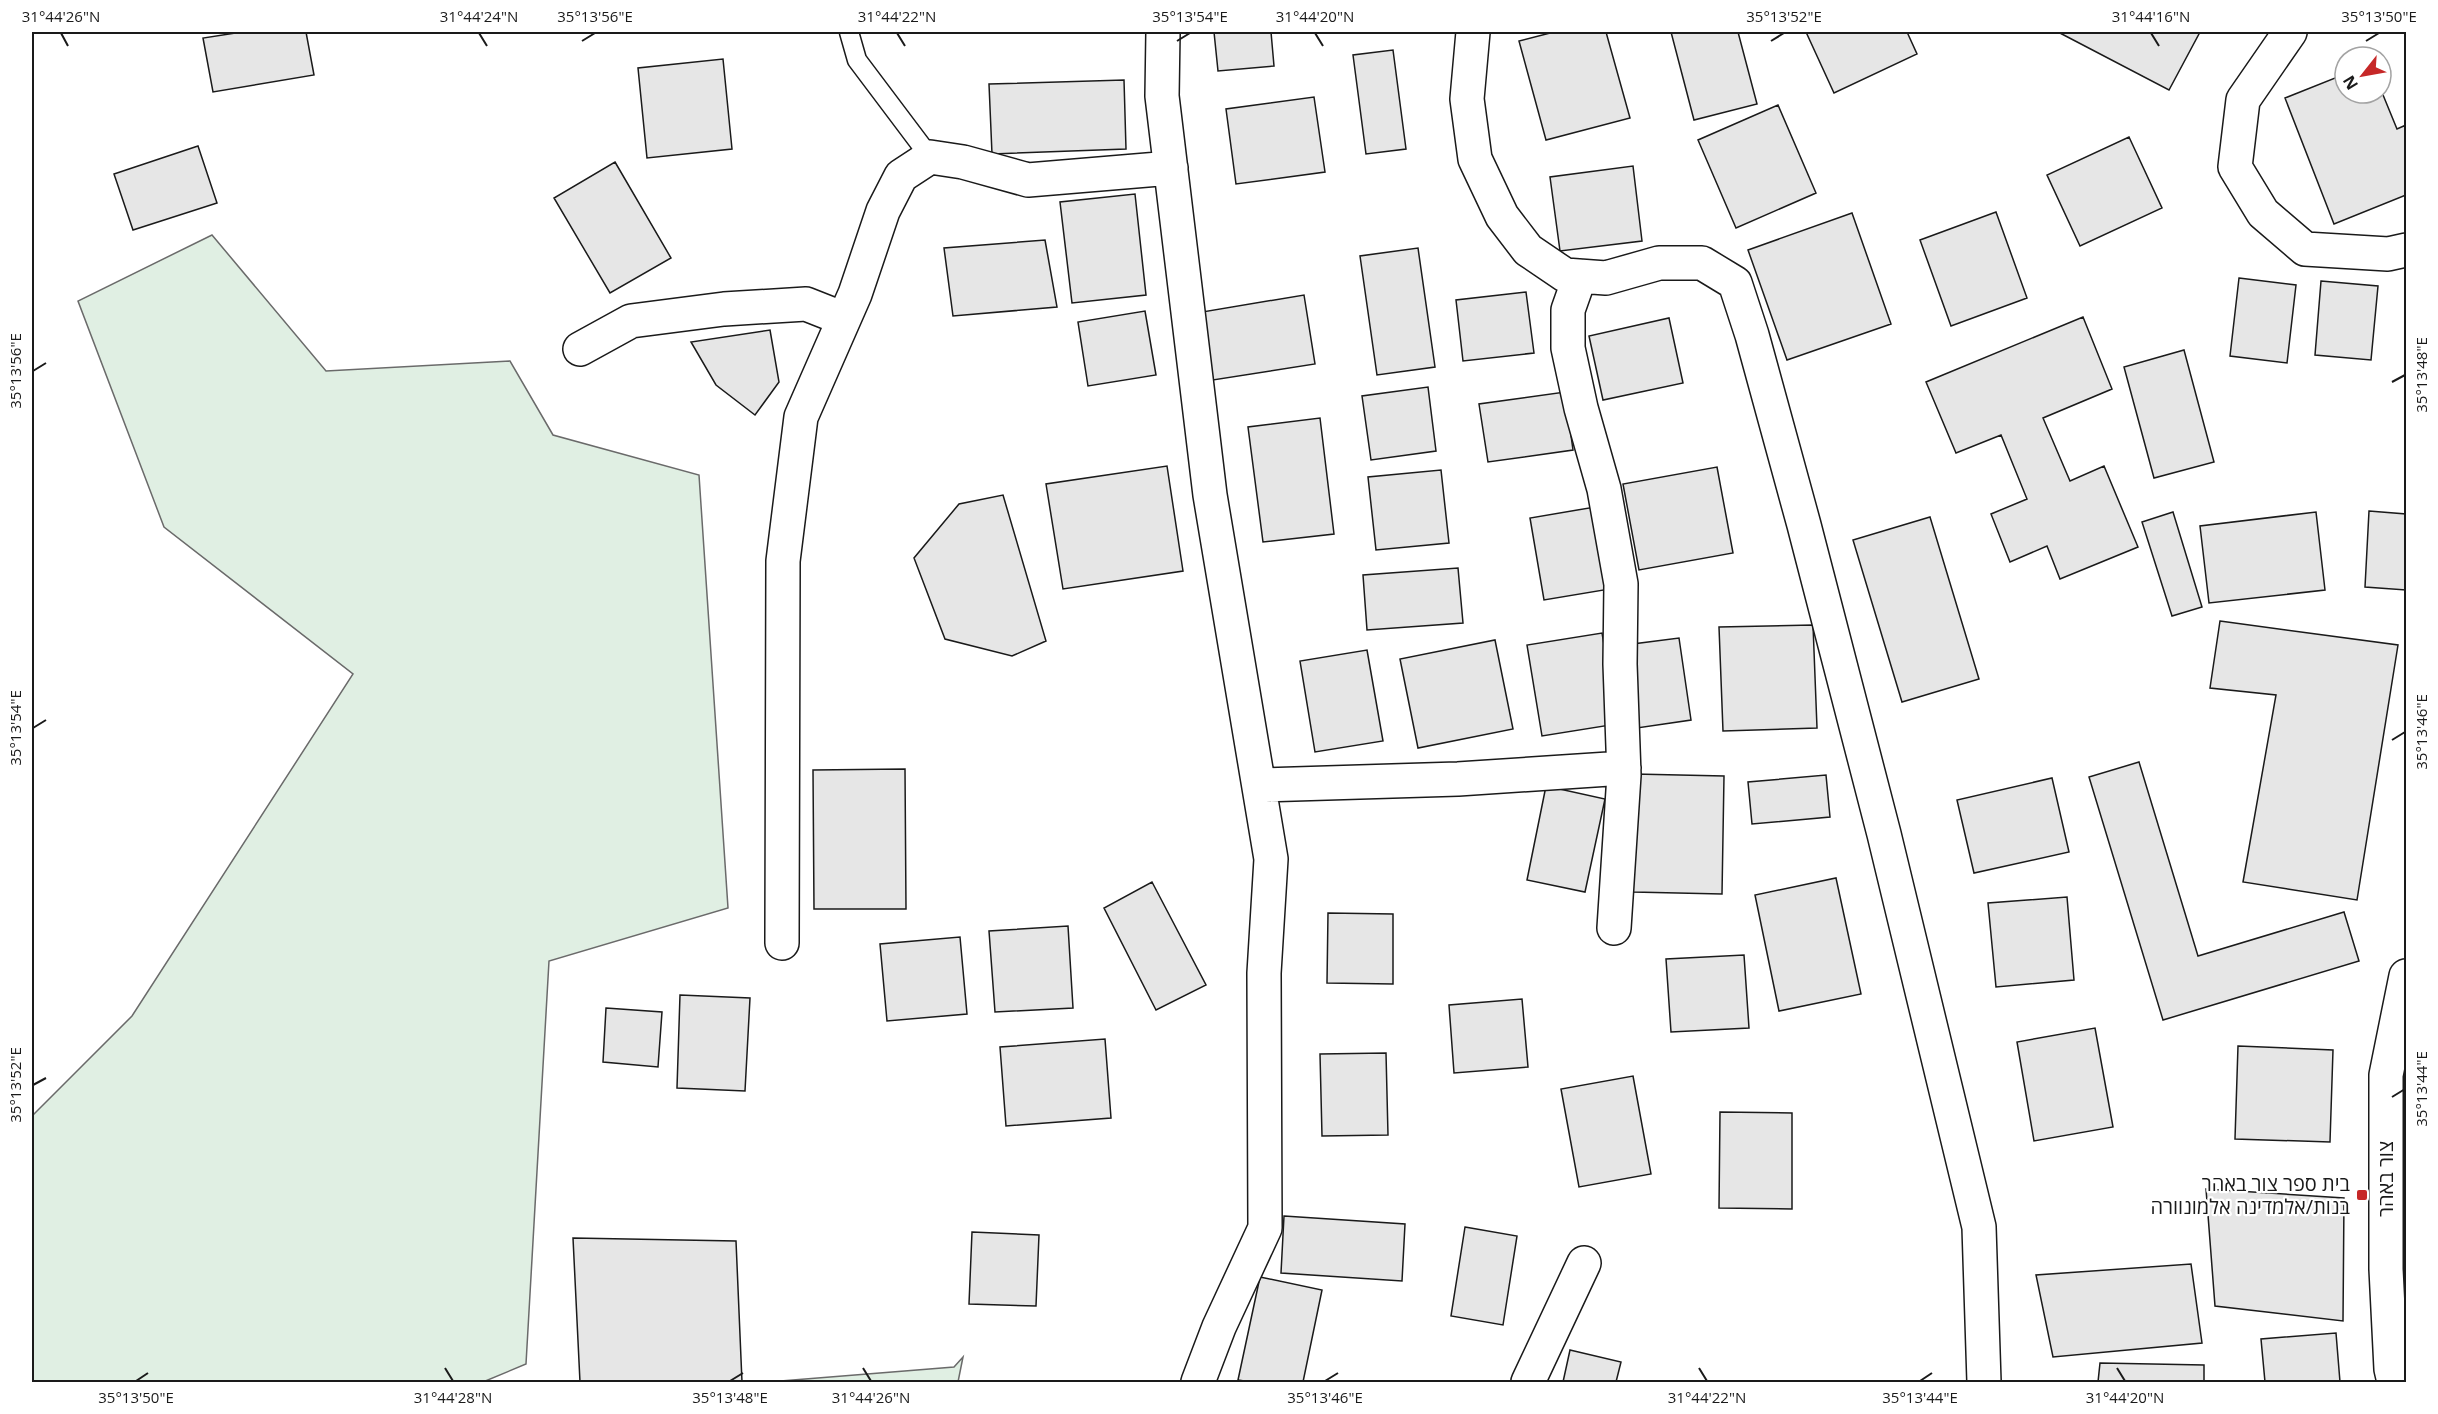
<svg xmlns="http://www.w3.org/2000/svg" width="2438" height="1414" font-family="'Open Sans',Heebo,sans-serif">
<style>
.green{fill:#e0efe3;stroke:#6a6a6a;stroke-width:1.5}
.building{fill:#e6e6e6;stroke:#1a1a1a;stroke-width:1.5}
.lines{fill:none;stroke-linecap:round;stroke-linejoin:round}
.lane-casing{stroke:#1a1a1a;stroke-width:21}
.street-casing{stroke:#1a1a1a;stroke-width:36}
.secondary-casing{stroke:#1a1a1a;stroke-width:36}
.lane{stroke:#fff;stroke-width:18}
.street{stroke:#fff;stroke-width:33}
.secondary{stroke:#fff;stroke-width:33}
.ticks{fill:none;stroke:#1a1a1a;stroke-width:2}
.poi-dot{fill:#c62828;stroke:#fff;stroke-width:2}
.labels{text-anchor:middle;stroke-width:4.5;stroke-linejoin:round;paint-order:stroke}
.street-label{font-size:20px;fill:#1a1a1a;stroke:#fff}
.poi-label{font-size:20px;fill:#1a1a1a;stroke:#fff;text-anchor:end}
.neatline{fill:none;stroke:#1a1a1a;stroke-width:2}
.ticks-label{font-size:15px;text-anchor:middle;fill:#1a1a1a}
</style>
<rect width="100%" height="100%" fill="#fff"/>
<!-- green -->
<path class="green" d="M212,235L326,371L510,361L553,435L699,475L728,908L549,961L526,1364L483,1382H32V1116L132,1016L353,674L164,527L78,301Z
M963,1357L958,1382H768L954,1367Z"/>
<!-- building -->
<path class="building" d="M242,32H306L314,75L213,92L203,38Z
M1214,32H1271L1274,66L1218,71Z
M1554,32H1606L1630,118L1546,140L1519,41Z
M1671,32H1738L1757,104L1694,120Z
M1806,32H1907L1917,54L1834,93Z
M2058,32H2200L2169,90Z
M1393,50L1406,149L1366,154L1353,55Z
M723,59L732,149L647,158L638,68Z
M2345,74V93H2381V90L2397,129L2406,125V195L2334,224L2285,98Z
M1124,80L1126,149L992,154L989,84Z
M1314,97L1325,172L1236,184L1226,109Z
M1778,105L1816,193L1736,228L1698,140Z
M2129,137L2162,208L2080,246L2047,175Z
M198,146L217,203L133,230L114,174Z
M615,162L671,258L610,293L554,198Z
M1633,166L1642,241L1560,251L1550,177Z
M1135,194L1146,295L1072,303L1060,202Z
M1996,212L2027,298L1951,326L1920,240Z
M1852,213L1891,324L1787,360L1748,250Z
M1045,240L1057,307L953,316L944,248Z
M1418,248L1435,367L1377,375L1360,256Z
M2239,278L2296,285L2287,363L2230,356Z
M2321,281L2378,286L2371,360L2315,355Z
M1526,292L1534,353L1463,361L1456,300Z
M1304,295L1315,364L1213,380L1202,312Z
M1145,311L1156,375L1088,386L1078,322Z
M2083,317L2112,389L2043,418L2070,481L2104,466L2138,547L2060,579L2047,546L2010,562L1991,514L2027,499L2001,435L1956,453L1926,382Z
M1669,318L1683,383L1603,400L1589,336Z
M770,330L779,382L755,415L716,385L691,342Z
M2184,350L2214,462L2154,478L2124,367Z
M1428,387L1436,451L1371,460L1362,396Z
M1565,392L1573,450L1488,462L1479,404Z
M1320,418L1334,534L1263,542L1248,427Z
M1167,466L1183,571L1063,589L1046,484Z
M1717,467L1733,553L1639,570L1623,484Z
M1441,470L1449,543L1376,550L1368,477Z
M1003,495L1046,641L1012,656L945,639L914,558L959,504Z
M1595,507L1610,589L1544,600L1530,518Z
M2369,511L2406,514V590L2365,587Z
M2173,512L2202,607L2172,616L2142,522Z
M2316,512L2325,590L2209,603L2200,526Z
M1930,517L1979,679L1902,702L1853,540Z
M1458,568L1463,623L1367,630L1363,575Z
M2220,621L2398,645L2357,900L2243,882L2276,695L2210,688Z
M1813,625L1817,728L1723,731L1719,627Z
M1602,633L1617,724L1542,736L1527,645Z
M1679,638L1691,720L1637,728L1625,645Z
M1495,640L1513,729L1418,748L1400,659Z
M1367,650L1383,741L1315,752L1300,661Z
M2139,762L2198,956L2344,912L2359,961L2163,1020L2089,777Z
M905,769L906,909H814L813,770Z
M1634,774L1724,776L1722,894L1633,892Z
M1826,775L1830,817L1752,824L1748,782Z
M2052,778L2069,852L1974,873L1957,800Z
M1546,786L1605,799L1585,892L1527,880Z
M1836,878L1861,994L1779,1011L1755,895Z
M1152,882L1206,985L1156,1010L1104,908Z
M2067,897L2074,980L1996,987L1988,903Z
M1328,913L1393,914V984L1327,983Z
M1068,926L1073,1008L995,1012L989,931Z
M960,937L967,1014L887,1021L880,944Z
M1744,955L1749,1028L1671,1032L1666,959Z
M680,995L750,998L745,1091L677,1088Z
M1522,999L1528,1067L1454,1073L1449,1005Z
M606,1008L662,1012L658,1067L603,1062Z
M2095,1028L2113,1127L2034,1141L2017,1042Z
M1105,1039L1111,1118L1006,1126L1000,1047Z
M2238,1046L2333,1050L2330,1142L2235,1139Z
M1386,1053L1388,1135L1322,1136L1320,1054Z
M1633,1076L1651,1174L1579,1187L1561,1089Z
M1720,1112L1792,1113V1209L1719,1208Z
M2206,1189L2344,1198L2343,1321L2215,1306Z
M1284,1216L1405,1224L1402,1281L1281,1273Z
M1465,1227L1517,1236L1503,1325L1451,1316Z
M972,1232L1039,1235L1036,1306L969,1304Z
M573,1238L736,1241L742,1382H580Z
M2191,1264L2202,1343L2053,1357L2036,1275Z
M1260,1277L1322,1290L1303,1382H1251L1238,1380Z
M2336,1333L2340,1382H2265L2261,1339Z
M1570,1350L1621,1362L1616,1382H1563Z
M2100,1363L2204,1365V1382H2098Z"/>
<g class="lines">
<!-- lane casing -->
<g class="lane-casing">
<path id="lane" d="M849,32L857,60L930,157"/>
</g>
<!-- street casing -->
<g class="street-casing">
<path id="street" d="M1163,32L1162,96L1210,495L1271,859L1264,973L1265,1228L1219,1327L1198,1382
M1473,32L1467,99L1475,159L1502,216L1528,250L1565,275L1606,278L1659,263H1702L1735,283L1752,335L1804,525L1884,834L1979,1227L1984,1382
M2290,32L2243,100L2235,167L2263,213L2305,249L2388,254L2406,250
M1580,276L1568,310V348L1581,408L1604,489L1621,584L1620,664L1624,775L1614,928
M580,349L631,321L724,309L806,304L844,319
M1259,785L1458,779L1624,768
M782,943L783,561L801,417L855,294L883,211L901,176L930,157L963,162L1028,180L1171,168
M1528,1382L1584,1263"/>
</g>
<!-- secondary casing -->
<g class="secondary-casing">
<path id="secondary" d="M2394,1382L2391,1369L2386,1269V1075L2406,976"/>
</g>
<!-- lane -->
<use href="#lane" class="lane"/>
<!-- street -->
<use href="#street" class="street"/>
<!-- secondary -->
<use href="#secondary" class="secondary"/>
</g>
<!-- ticks -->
<path class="ticks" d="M61,33L68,46M479,33L487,46M897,33L905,46M1315,33L1323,46M2151,33L2159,46M582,41L595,33M1177,41L1190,33M1771,41L1784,33M2366,41L2379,33M33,371L46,363M2392,382L2405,375M33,728L46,720M2392,740L2405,732M33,1085L46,1078M2392,1097L2405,1089M445,1368L453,1381M863,1368L871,1381M1699,1368L1707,1381M2117,1368L2125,1381M136,1381L148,1373M730,1381L743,1373M1325,1381L1338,1373M1920,1381L1932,1373"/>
<!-- markers -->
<rect class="poi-dot" x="2356" y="1189" width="12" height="12" rx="3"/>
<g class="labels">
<!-- street labels -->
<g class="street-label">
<text transform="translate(2386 1179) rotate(-90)" y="7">צור באהר</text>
</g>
<!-- poi labels -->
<g class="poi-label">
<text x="2350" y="1191">בית ספר צור באהר<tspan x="2350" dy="23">בנות/אלמדינה אלמונוורה</tspan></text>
</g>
</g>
<!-- border -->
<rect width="2438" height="1414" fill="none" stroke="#ffffff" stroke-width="66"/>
<!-- north arrow -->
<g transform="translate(2363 75) rotate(239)"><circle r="28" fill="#ffffff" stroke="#a3a3a3" stroke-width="1.5"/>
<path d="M0-4.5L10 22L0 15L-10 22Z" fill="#c62828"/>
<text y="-9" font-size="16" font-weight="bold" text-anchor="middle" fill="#1a1a1a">N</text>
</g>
<rect x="33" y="33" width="2372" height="1348" class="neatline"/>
<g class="ticks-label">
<text x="61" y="22">31°44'26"N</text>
<text x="479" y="22">31°44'24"N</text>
<text x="595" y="22">35°13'56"E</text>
<text x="897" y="22">31°44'22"N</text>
<text x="1190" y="22">35°13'54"E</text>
<text x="1315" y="22">31°44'20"N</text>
<text x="1784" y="22">35°13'52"E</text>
<text x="2151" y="22">31°44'16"N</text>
<text x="2379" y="22">35°13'50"E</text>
<text transform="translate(16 371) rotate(-90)" y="5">35°13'56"E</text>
<text transform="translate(2422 375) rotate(-90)" y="5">35°13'48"E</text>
<text transform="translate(16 728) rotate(-90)" y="5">35°13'54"E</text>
<text transform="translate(2422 732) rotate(-90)" y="5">35°13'46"E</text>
<text transform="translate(16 1085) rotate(-90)" y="5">35°13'52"E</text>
<text transform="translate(2422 1089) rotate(-90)" y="5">35°13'44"E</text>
<text x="136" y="1403">35°13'50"E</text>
<text x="453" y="1403">31°44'28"N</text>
<text x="730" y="1403">35°13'48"E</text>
<text x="871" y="1403">31°44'26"N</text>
<text x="1325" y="1403">35°13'46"E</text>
<text x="1707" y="1403">31°44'22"N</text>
<text x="1920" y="1403">35°13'44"E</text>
<text x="2125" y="1403">31°44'20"N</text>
</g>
</svg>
